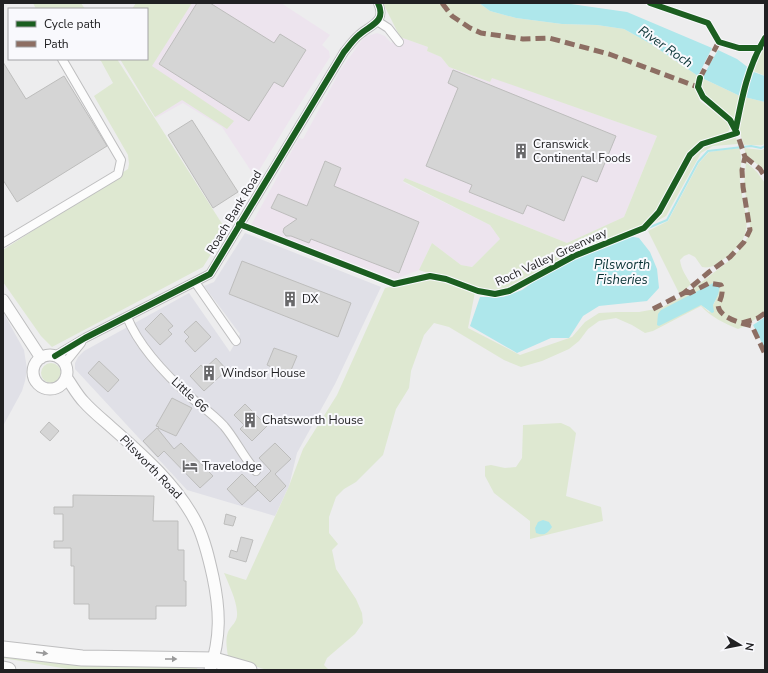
<svg xmlns="http://www.w3.org/2000/svg" width="768" height="673" font-family="'Nunito Sans',sans-serif">
<style>
.built{fill:#e0e0e7}
.industrial{fill:#ede4ee}
.green{fill:#dee8d1;fill-rule:evenodd}
.water{fill:#aee7eb}
.lines{fill:none;stroke-linecap:round;stroke-linejoin:round}
.stream{stroke:#aee7eb;stroke-width:2}
.building{fill:#d5d5d5;stroke:#bdbdbc}
.minor-casing{stroke:#bebebf;stroke-width:10}
.tertiary-casing{stroke:#bebebf;stroke-width:13}
.motorway-casing{stroke:#bebebf;stroke-width:17}
.minor{stroke:#fcfcfc;stroke-width:8}
.tertiary{stroke:#fcfcfc;stroke-width:11}
.motorway{stroke:#fcfcfc;stroke-width:15}
.quiet{stroke:#8d6e63;stroke-width:5;stroke-dasharray:10 5;stroke-linecap:butt}
.cycleway-casing{stroke:#f9f9fd;stroke-width:8}
.cycleway{stroke:#1b5e20;stroke-width:6}
.oneway{fill:#99999a}
.labels{text-anchor:middle;stroke-width:4;stroke-linejoin:round;paint-order:stroke}
.poi-label{font-size:12px;fill:#212123;stroke:#f9f9fd;text-anchor:start}
.street-label{font-size:12px;fill:#212123;stroke:#f9f9fd}
.water-label{font-size:13px;font-style:italic;fill:#073133;stroke:#f9f9fd}
</style>
<rect width="100%" height="100%" fill="#ededee"/>
<!-- built -->
<path class="built" d="M245,233L381,287L335,384L297,453L289,486L275,516L187,490L75,369V363L78,357L84,351L189,293L230,352L240,334L204,286L214,282Z
M3,312L24,350L27,369L25,381L22,391L3,426Z"/>
<!-- industrial -->
<path class="industrial" d="M136,3H281L330,35L322,45L329,51L330,57L291,118L255,177L222,127L183,103L156,118L120,59H147V9H132Z
M377,33L385,36L391,43L400,37L428,47L427,51L441,57L449,67L490,82L491,77L657,136L624,217L567,243L405,178L403,182L490,225L500,239L472,267L461,265L432,243L419,270L395,279L251,225L299,138L303,139L341,69L362,40L367,36Z"/>
<!-- green -->
<path class="green" d="M33,3H81L85,9H36Z
M136,3H192L152,66L234,121L227,129L182,100L155,117L120,59H147V9H132Z
M383,3H479L490,11L516,18L562,24L597,25L624,29L651,44L698,76L696,88L700,101L727,121L730,128L727,134C709,140 698,143 686,158C675,177 665,203 650,219C638,231 617,235 601,242C581,250 562,259 543,269C529,276 509,291 493,290C475,289 457,280 440,275C433,273 426,273 419,270L432,243L461,265L472,267L500,239L490,225L403,181L405,178L567,243L624,217L657,136L492,78L490,82L449,67L441,57L427,51L428,47L400,37Z
M765,43V76L751,70Z
M98,59H117L226,230L203,267L52,347L41,336L3,282V250L128,169L129,164L128,155L94,96L113,83L101,61Z
M702,78L740,96L765,102V144C758,147 751,144 744,145C740,134 738,122 729,114C718,103 694,97 702,78Z
M736,137L738,144L713,146L701,153L666,216L646,227L658,215L691,157L705,145Z
M739,148C744,163 739,169 740,182C744,218 759,233 724,259C717,264 711,269 702,267L695,257L689,254L684,256L680,260C681,269 686,276 691,284L684,291L679,293L648,231L668,221L699,163L709,152Z
M744,148L762,150L765,148V169L764,170L746,155Z
M746,162L757,172L765,183V311L748,325L738,329C724,323 711,317 701,306L653,331L645,333L632,325L616,318L599,321L588,329L579,341L569,349L542,361L521,367L504,360L449,327L434,323L424,335L411,371L409,388L396,409L383,455L356,482L344,489L336,497L329,517V533L338,544L332,550L336,569L356,599L362,613L363,623L355,634L327,658L324,665L329,670H267L244,663L228,657C227,649 225,640 228,632C231,625 238,623 237,612C236,599 229,585 224,573L246,580L289,486L303,449L337,395L385,288L429,278L449,283L475,292L468,328L520,355L572,337L585,322L599,313L617,312H639L661,308L685,295L730,260L742,247L749,235L750,225L744,185ZM716,300L713,305V308L709,312L701,305L661,310L673,305Z
M41 373a10 10 0 1 1 20 0a10 10 0 1 1-20 0Z
M561,423L570,427L576,433L566,496L601,507L603,521L530,539V521L494,493L485,476V466L491,465L505,468L516,467L522,458L523,425Z
M3,654L189,666L197,668L198,670H74L3,658Z"/>
<!-- water -->
<path class="water" d="M479,3H564L627,12L712,48L698,76L651,44L624,29L597,25L562,24L516,18L490,11Z
M718,50L737,59L754,72L765,76V102L740,96L702,78Z
M629,236L639,238L650,252L657,269L659,288L647,301L599,306L583,316L569,338H551L517,353L470,326L480,297H503L522,290L536,280L603,244Z
M713,283L720,286L718,295L713,305L714,312L712,313L701,305L659,326L657,325L658,314L661,310Z
M765,317V349L753,325Z
M543,520L549,522L552,527C547,534 544,536 536,533L535,528L538,522Z"/>
<g class="lines">
<!-- stream -->
<path class="stream" d="M629,236L667,220L698,162L708,151L751,146L761,148L765,146"/>
</g>
<!-- building -->
<path class="building" d="M197,3H210L274,43L280,34L306,50L283,87L274,82L249,121L159,64Z
M3,62L26,99L64,76L107,146L17,202L3,180Z
M453,70L616,136L597,182L582,176L564,221L527,205L523,214L469,192L472,185L426,166L458,88L448,83Z
M192,120L238,192L213,208L168,135Z
M325,161L341,168L334,186L419,222L399,273L311,239L309,243L291,236H286L283,232L284,228L297,219L271,208L278,194L307,206Z
M242,261L351,303L338,337L229,294Z
M161,313L173,326L168,330L172,334L160,345L145,329Z
M196,321L211,337L195,352L185,341L189,337L184,332Z
M274,348L297,356L289,375L267,365Z
M216,358L227,370L204,391L190,376L201,365L204,369Z
M99,361L119,380L108,392L88,373Z
M172,398L192,408L176,436L158,428L159,427L156,426Z
M245,404L267,426L252,441L240,429L244,425L234,415Z
M49,422L59,431L50,441L40,432Z
M157,428L174,449L181,443L213,476L200,488L164,451L158,457L143,441Z
M275,443L291,459L275,474L286,486L270,502L255,487L271,471L259,458Z
M242,474L258,490L242,505L227,489Z
M73,495L154,496L153,521H178V550H184V581H186V606H156V619H89V604H74V566H71V548H54V541H63V514H54V507H73Z
M226,514L236,517L233,526L224,524Z
M241,537L253,540L246,562L229,557L231,550L237,552Z"/>
<g class="lines">
<!-- minor casing -->
<g class="minor-casing">
<path id="minor" d="M377,21L388,28L399,42
M3,243L118,174L121,160L62,59
M195,282L236,341
M127,317C139,347 169,378 194,400C204,408 215,416 224,426C236,440 243,457 256,471
M55,356L85,338L210,274L344,52C349,46 353,40 359,35C370,25 387,22 378,3
M65,363L81,343"/>
</g>
<!-- tertiary casing -->
<g class="tertiary-casing">
<path id="tertiary" d="M3,300L41,358
M33 372a17 17 0 1 1 34 0a17 17 0 1 1-34 0Z
M66,377C72,385 77,395 84,402C92,411 102,419 111,427C143,455 178,486 197,524C205,541 209,559 213,577C220,610 221,637 210,670"/>
</g>
<!-- motorway casing -->
<g class="motorway-casing">
<path id="motorway" d="M3,649L82,658L214,660L249,670
M3,669L8,670"/>
</g>
<!-- minor -->
<use href="#minor" class="minor"/>
<!-- tertiary -->
<use href="#tertiary" class="tertiary"/>
<!-- motorway -->
<use href="#motorway" class="motorway"/>
<!-- quiet -->
<path class="quiet" d="M442,3L452,16L470,28L481,33L523,39L549,38L609,54L698,87
M700,78L717,45
M745,157L760,169L765,177
M686,291L690,293L709,283L721,285C724,291 721,299 718,305C719,318 741,323 752,326L765,354
M653,309L684,293L709,272L730,257L744,242L750,230L743,187L742,170L745,157L737,133
M742,323L758,318L765,313"/>
<!-- cycleway casing -->
<g class="cycleway-casing">
<path id="cycleway" d="M650,3L708,23L719,42L739,48H760
M736,128C742,97 748,66 765,38
M239,224L394,284L430,276L446,279L478,291L495,294L509,291L574,256L644,228L659,212L690,155L702,144L737,133L730,120L703,97L698,87L700,78
M55,356L85,338L210,274L344,52C349,46 353,40 359,35C370,25 387,22 378,3"/>
</g>
<!-- cycleway -->
<use href="#cycleway" class="cycleway"/>
</g>
<!-- one-way arrows -->
<defs><path id="oneway-solid" d="M-6-.8H1V-3.2L6.5 0L1 3.2V.8H-6Z"/></defs>
<g class="oneway">
<use href="#oneway-solid" transform="translate(42 653) rotate(7)"/>
<use href="#oneway-solid" transform="translate(171 659)"/>
</g>
<!-- icons -->
<defs>
<g id="building-bare" transform="scale(1.2)"><path d="M-4-6H4V6H1V3H-1V6H-4ZM-2.5-4.3h1.7v1.8h-1.7ZM.8-4.3h1.7v1.8H.8ZM-2.5-1h1.7V.8h-1.7ZM.8-1h1.7V.8H.8Z" fill="#68686a" stroke="#f9f9fd" stroke-width="2.5" paint-order="stroke"/></g>
<g id="hotel-bare" transform="scale(1.2)"><path d="M-6-4.5h1.5V1H6V5H4.5V3h-9V5H-6ZM-4 0a1.8 1.8 0 1 1 3.6 0ZM.5 0V-2.5h3Q6-2.5 6 0Z" fill="#68686a" stroke="#f9f9fd" stroke-width="2.5" paint-order="stroke"/></g>
</defs>
<g fill-rule="evenodd">
<use href="#building-bare" x="521" y="151"/>
<use href="#building-bare" x="290" y="299"/>
<use href="#building-bare" x="209" y="373"/>
<use href="#building-bare" x="250" y="420"/>
<use href="#hotel-bare" x="190" y="466"/>
</g>
<g class="labels">
<!-- poi labels -->
<g class="poi-label">
<text x="533" y="148">Cranswick<tspan x="533" dy="14">Continental Foods</tspan></text>
<text x="302" y="303">DX</text>
<text x="221" y="377">Windsor House</text>
<text x="262" y="424">Chatsworth House</text>
<text x="202" y="470">Travelodge</text>
</g>
<!-- street labels -->
<g class="street-label">
<text transform="translate(234 212) rotate(-59)" y="4">Roach Bank Road</text>
<text transform="translate(551 257) rotate(-25)" y="4">Roch Valley Greenway</text>
<text transform="translate(190 395) rotate(43)" y="4">Little 66</text>
<text transform="translate(151 467) rotate(46)" y="4">Pilsworth Road</text>
</g>
<!-- water labels -->
<g class="water-label">
<text transform="translate(666 46) rotate(35)" y="5">River Roch</text>
<text x="622" y="269">Pilsworth<tspan x="622" dy="15">Fisheries</tspan></text>
</g>
</g>
<!-- border -->
<rect width="768" height="673" fill="none" stroke="#212123" stroke-width="8"/>
<!-- legend -->
<rect x="8" y="8" width="140" height="52" fill="#f9f9fd" stroke="#a3a3a6"/>
<rect x="16" y="21" width="20" height="6" fill="#1b5e20" stroke="#a3a3a6"/>
<text x="44" y="28" font-size="12" fill="#212123">Cycle path</text>
<rect x="16" y="41" width="20" height="6" fill="#8d6e63" stroke="#a3a3a6"/>
<text x="44" y="48" font-size="12" fill="#212123">Path</text>
<!-- north arrow -->
<g transform="translate(740 645) rotate(100)" stroke="#f9f9fd" stroke-width="3" paint-order="stroke">
<path d="M0-3L7 15L0 10L-7 15Z" fill="#212123"/>
<text y="-6" font-size="11" font-weight="bold" text-anchor="middle" fill="#212123">N</text>
</g>
</svg>
